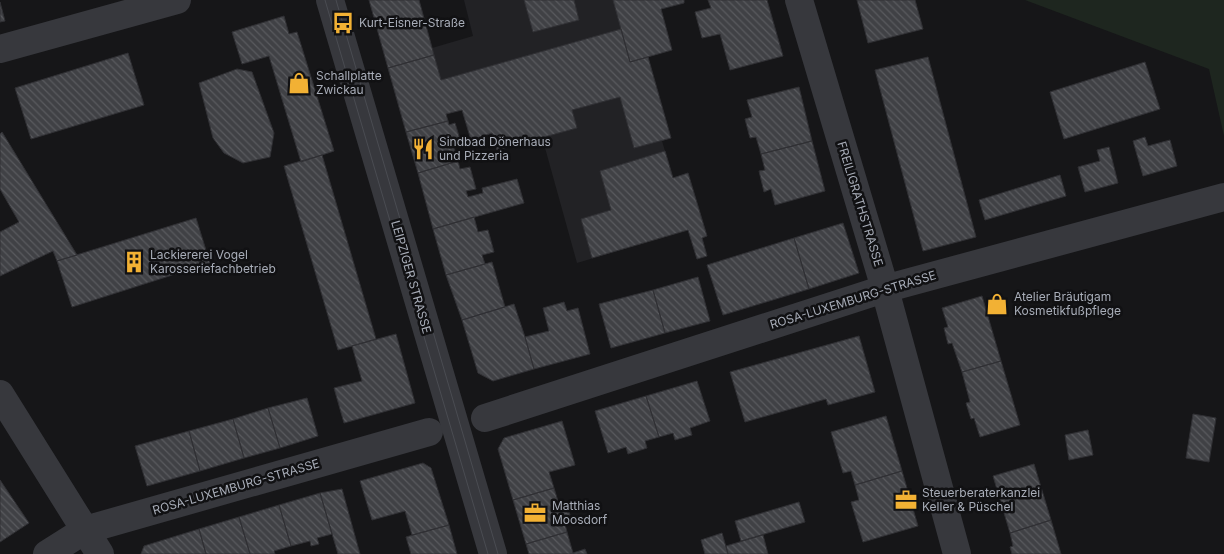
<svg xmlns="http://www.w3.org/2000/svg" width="1224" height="554" font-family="Inter,sans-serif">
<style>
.built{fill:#222225}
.green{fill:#1e261f}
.building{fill:url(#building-back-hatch);stroke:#303034}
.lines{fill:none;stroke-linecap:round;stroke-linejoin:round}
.minor{stroke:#37383d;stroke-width:28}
.tertiary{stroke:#37383d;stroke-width:28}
.tram{stroke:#4a4c52;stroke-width:1}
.labels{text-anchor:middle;stroke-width:5;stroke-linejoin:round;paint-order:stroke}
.poi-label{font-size:12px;fill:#a8adb8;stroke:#111113;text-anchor:start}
.street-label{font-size:12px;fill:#a8adb8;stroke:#111113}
</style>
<defs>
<pattern id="building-back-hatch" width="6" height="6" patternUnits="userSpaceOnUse" patternTransform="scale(1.25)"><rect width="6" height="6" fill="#404145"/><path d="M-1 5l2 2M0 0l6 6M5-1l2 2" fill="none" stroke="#595a5e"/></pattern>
</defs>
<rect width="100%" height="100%" fill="#161618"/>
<!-- built -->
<path class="built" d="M464,0H684V3L661,9L672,50L648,57L671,138L662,141L673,178L688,173L707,236L702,238L707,256L697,259L688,230L577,263L542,137L497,150L492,134L471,140L462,110L446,114L448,121L406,132L434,55L432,48L473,36Z"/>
<!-- green -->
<path class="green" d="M1025,0H1224V136L1209,69Z"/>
<!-- building -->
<path class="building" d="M369,0H419L434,55L388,68Z
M524,0H574L579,20L533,32Z
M613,0H684V3L661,9L672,50L630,62Z
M708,0H767L783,56L730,70L720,34L702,38L695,12L711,8Z
M857,0H915L923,29L868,43Z
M0,2L5,21L0,22Z
M284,16L289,34L297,32L334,151L301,162L269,56L242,64L232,32Z
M621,29L630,62L648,57L671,138L634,148L620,97L572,110L577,128L497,150L492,133L471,140L462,110L446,114L448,121L406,132L388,68L434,55L441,80Z
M128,53L144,105L31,139L15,88Z
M928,57L976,237L923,251L875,70Z
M1145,62L1160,109L1064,139L1050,92Z
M237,69L252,72L274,133L270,157L243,163L224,153L213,138L199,83Z
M799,87L812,141L761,154L756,137L750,138L745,119L752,117L747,100Z
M448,121L449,125L455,123L462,146L454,148L458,161L418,173L406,132Z
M2,132L77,255L57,261L53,251L0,276V232L19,222L0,189V134Z
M1145,137L1148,146L1170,140L1177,166L1143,176L1133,141Z
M812,141L825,191L775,205L771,189L764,192L759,171L765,170L761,154Z
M1109,147L1118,183L1085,192L1078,167L1100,161L1097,150Z
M665,151L673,178L688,173L707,236L702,238L707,256L697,259L688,230L592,258L581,219L611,210L600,171Z
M322,155L376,339L338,350L284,166Z
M458,161L460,169L470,167L476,189L466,191L468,197L483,193L482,188L517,179L524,203L433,229L418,173Z
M1060,175L1066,196L985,220L979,200Z
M474,217L478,232L488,230L494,252L482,255L485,264L446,275L433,229Z
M196,218L210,263L72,307L57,261Z
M843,223L859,273L809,289L794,238Z
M794,238L809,289L723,315L707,265Z
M492,262L505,307L462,320L446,275Z
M698,277L710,321L665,333L653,290Z
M653,290L665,333L611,348L599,304Z
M982,296L1001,361L962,372L952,343L948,344L944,328L948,327L942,308Z
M564,302L567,311L578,308L590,354L534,369L525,337L549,331L543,308Z
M514,304L525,337L534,369L493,381L478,373L462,320Z
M396,334L415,403L344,423L334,388L362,381L352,346Z
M859,336L875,392L828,405L826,399L745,422L730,372Z
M1001,361L1020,425L980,437L974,418L971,419L966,403L970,402L962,372Z
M697,381L710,421L690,428L692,435L675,440L673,433L659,437L646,396Z
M646,396L659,437L645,441L647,448L628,454L626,447L608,453L595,411Z
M307,398L318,436L280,448L268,408Z
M268,408L280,448L244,458L233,419Z
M1193,414L1216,418L1209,462L1186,458Z
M886,416L902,471L855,485L851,471L843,473L831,432Z
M233,419L244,458L200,471L189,431Z
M562,421L575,465L549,472L554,488L513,500L498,449L504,438Z
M1088,430L1093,455L1069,460L1065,435Z
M189,431L200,471L147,486L135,446Z
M423,463L431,468L449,525L412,535L405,511L372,520L360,481Z
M1034,464L1051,520L1010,533L993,476Z
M902,471L918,526L863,542L851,502L859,500L855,485Z
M0,480L29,523L0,542Z
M554,488L560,508L567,506L570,515L563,517L567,532L526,544L513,500Z
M342,489L360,554H338L320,493Z
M320,493L332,534L317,538L319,544L311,546L310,541L291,546L279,505Z
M799,502L805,522L741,541L735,521Z
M279,505L291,546L274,551L275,554H250L239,517Z
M239,517L250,554H206L199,529Z
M1051,520L1061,554H1012L1010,547L1013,546L1010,533Z
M449,525L457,554H411L406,537Z
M199,529L206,554H141L144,546Z
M567,532L573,553L585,549L587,554H529L526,544Z
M722,533L728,554H705L701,540Z
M763,535L768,554H728L726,546Z"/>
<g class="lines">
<!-- minor -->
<path class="minor" d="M799,0L881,275L957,554
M0,49L177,0
M0,394L100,554
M485,418L884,289L1224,197
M47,554L85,530L429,432"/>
<!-- tertiary -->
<path class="tertiary" d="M330,0L493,554"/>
<!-- tram -->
<path class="tram" d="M325,0L488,554
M336,0L498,554"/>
</g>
<!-- icons -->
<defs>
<g id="bus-bare" transform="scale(1.725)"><path d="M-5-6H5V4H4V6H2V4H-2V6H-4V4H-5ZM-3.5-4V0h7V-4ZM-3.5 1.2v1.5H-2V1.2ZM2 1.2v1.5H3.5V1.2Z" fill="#f2b134" stroke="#111113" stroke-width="2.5" paint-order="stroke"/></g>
<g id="shop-bare" transform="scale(1.725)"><path d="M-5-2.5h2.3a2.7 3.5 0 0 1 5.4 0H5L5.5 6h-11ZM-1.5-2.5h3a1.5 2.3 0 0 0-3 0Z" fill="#f2b134" stroke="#111113" stroke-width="2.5" paint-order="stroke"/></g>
<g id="restaurant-bare" transform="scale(1.725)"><path d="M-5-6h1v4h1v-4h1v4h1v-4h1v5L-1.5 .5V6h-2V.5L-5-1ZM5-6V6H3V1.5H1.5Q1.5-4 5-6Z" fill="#f2b134" stroke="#111113" stroke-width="2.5" paint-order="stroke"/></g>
<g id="building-bare" transform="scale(1.725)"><path d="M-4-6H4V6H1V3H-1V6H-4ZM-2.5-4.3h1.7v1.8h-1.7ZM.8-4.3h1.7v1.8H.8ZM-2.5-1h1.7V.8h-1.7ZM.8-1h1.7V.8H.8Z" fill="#f2b134" stroke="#111113" stroke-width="2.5" paint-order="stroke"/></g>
<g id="office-bare" transform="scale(1.725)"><path d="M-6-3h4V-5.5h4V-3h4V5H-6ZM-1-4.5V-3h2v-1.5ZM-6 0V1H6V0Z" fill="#f2b134" stroke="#111113" stroke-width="2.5" paint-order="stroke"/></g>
</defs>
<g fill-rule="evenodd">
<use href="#bus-bare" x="343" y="23"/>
<use href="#shop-bare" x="299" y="83"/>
<use href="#restaurant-bare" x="423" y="149"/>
<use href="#building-bare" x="134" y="262"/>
<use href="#shop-bare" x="997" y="304"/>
<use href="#office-bare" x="906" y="500"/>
<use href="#office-bare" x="535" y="513"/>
</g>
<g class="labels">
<!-- poi labels -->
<g class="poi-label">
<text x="359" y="27">Kurt-Eisner-Straße</text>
<text x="316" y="80">Schallplatte<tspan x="316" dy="14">Zwickau</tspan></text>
<text x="439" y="146">Sindbad Dönerhaus<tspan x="439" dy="14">und Pizzeria</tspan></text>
<text x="150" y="259">Lackiererei Vogel<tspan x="150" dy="14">Karosseriefachbetrieb</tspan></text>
<text x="1014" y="301">Atelier Bräutigam<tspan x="1014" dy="14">Kosmetikfußpflege</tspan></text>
<text x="922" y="497">Steuerberaterkanzlei<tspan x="922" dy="14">Keller &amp; Püschel</tspan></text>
<text x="552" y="510">Matthias<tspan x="552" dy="14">Moosdorf</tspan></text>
</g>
<!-- street labels -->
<g class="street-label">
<text transform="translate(860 204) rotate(73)" y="4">FREILIGRATHSTRASSE</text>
<text transform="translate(411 277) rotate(74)" y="4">LEIPZIGER STRASSE</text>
<text transform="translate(853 300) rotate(-17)" y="4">ROSA-LUXEMBURG-STRASSE</text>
<text transform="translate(236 487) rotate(-16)" y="4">ROSA-LUXEMBURG-STRASSE</text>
</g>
</g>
</svg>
